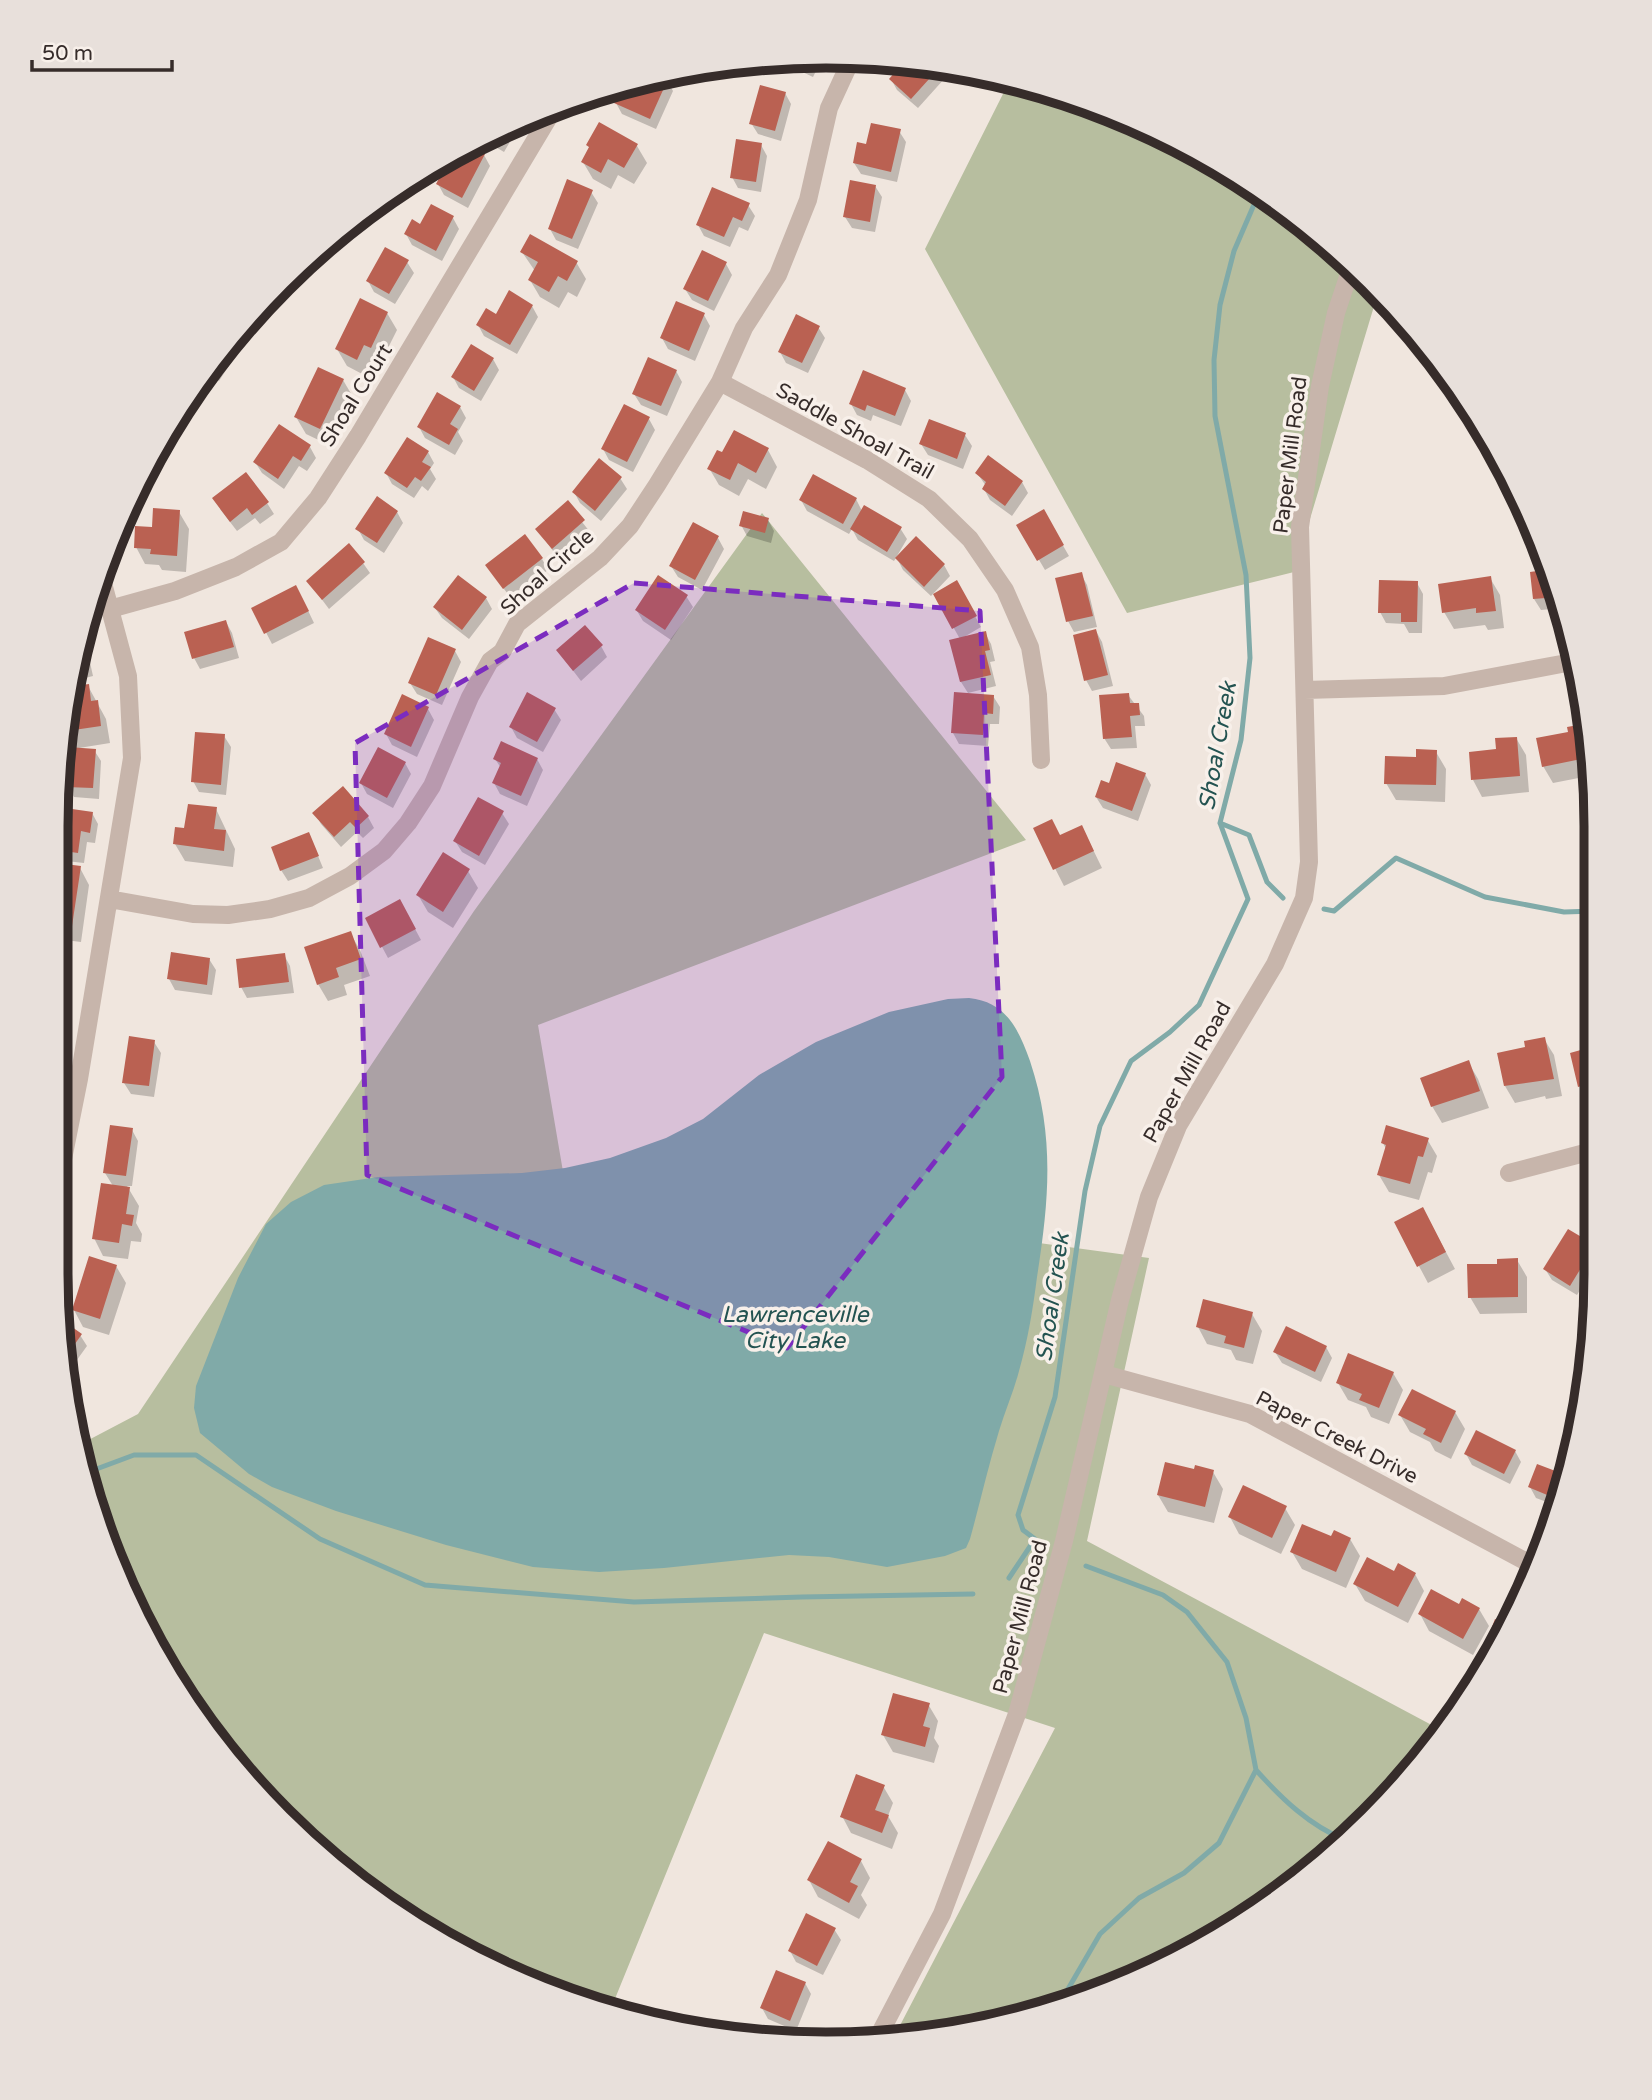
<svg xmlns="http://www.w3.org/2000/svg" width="1652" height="2100" font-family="'Varela Round',sans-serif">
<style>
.green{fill:#b7be9f}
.water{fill:#80aaa8}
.shadow{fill:#0003}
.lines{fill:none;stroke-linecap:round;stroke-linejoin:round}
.stream{stroke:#80aaa8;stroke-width:5}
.building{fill:#ba6152}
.minor{stroke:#c7b5ab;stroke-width:18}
.marked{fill:#7b2cbf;fill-opacity:0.2;stroke:#7b2cbf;stroke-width:5;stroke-dasharray:14 9;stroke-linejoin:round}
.labels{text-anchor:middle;stroke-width:7;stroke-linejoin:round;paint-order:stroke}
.street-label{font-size:21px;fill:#362c2a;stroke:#f8f0ea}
.water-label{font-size:23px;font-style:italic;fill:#235351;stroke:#f8f0ea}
.rim{fill:none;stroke:#362c2a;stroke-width:9}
</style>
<rect width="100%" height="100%" fill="#f0e6de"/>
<!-- green -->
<path class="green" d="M1010,80L1025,82L1166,135L1294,215L1378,293L1294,572L1127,613L925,249Z
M762,513L1026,840L538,1025L596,1365L1039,1243L1149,1258L1087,1541L1441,1730L1334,1853L1211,1941L1026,2018L895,2035L1055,1728L764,1633L610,2011L441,1941L282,1819L159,1659L82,1474L79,1445L138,1414L474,911Z"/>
<!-- water -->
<path class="water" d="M969,998C1006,1002 1018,1028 1030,1061C1055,1136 1049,1200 1037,1277C1033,1308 1028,1340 1019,1371C1014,1391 1005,1411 999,1431C988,1467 980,1503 970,1539L966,1548L945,1556L887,1567L829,1557L789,1555L664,1568L599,1572L533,1567L446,1545L336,1511L272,1487L249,1474L200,1433L194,1408L196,1386L238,1278L266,1224L291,1202L324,1185L378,1177L522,1173L565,1168L610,1158L666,1138L703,1119L759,1075L816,1042L889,1012L948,999Z"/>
<!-- shadow -->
<path class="shadow" d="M822,59L813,77L790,66L787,61Z
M906,63L939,68L945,78L918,108L897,90L891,79Z
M661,78L667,80L673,91L656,129L622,114L616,103L633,93L637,83Z
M785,93L791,104L781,141L758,134L751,123Z
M521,123L504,152L484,140Z
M899,131L906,142L897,182L861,174L854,163L867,146Z
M588,145L637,146L647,163L634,184L618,175L611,189L593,179L583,162L590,149Z
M761,145L767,156L761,192L738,188L732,177Z
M484,155L490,166L468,208L444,195L438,184Z
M875,186L882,197L875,232L852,228L845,217Z
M591,192L598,203L578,249L556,240L550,229Z
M748,205L755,216L748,231L739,227L730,247L704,236L698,225Z
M453,218L459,229L442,261L412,245L406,234L421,226Z
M522,252L576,262L586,279L577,297L568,292L559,308L540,297L530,280L535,271Z
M407,262L414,273L395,304L374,292L368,281Z
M726,264L732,275L714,311L692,300L685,289Z
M532,306L538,317L517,354L484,336L478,325L496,316Z
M387,313L397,330L380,364L374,361L366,376L347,366L337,349Z
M704,315L710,326L695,361L668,349L662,338Z
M818,327L825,338L808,373L786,363L780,352Z
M239,331L245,341L219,381L206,372L215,357Z
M493,359L499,370L481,401L459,388L453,377Z
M676,371L682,382L667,416L641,405L634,394Z
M1445,374L1483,427L1478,431L1451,393L1441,376Z
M343,380L353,397L329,445L306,434L296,417Z
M905,390L911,401L901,426L873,415L871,421L857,415L851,404Z
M460,407L466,418L458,432L463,441L455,455L425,438L419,427Z
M649,419L655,430L633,472L609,460L603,449Z
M965,435L972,446L963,469L928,455L921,444Z
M310,447L316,458L307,471L299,466L284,489L262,473L255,462Z
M768,450L777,467L766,489L748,479L739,496L719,485L709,468Z
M428,452L434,463L430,469L436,479L428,491L422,486L414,498L392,484L386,473Z
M989,457L1022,482L1028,493L1012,516L990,500L984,489L986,486L977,473Z
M620,478L627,489L601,521L580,503L574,492Z
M856,499L862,511L900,528L907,539L894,561L858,540L852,529L849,534L807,511L801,500Z
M267,503L274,514L260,524L255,518L237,531L220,509Z
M567,503L590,532L559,559L537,529Z
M1043,511L1069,556L1045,570L1019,526Z
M179,512L189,529L186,572L162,570L159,565L145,564L136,547L153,529Z
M397,512L403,523L384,553L364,540L358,529Z
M768,520L774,531L771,543L747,536L741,525Z
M718,538L724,549L702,590L678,577L671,566Z
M897,558L944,565L950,576L931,596L903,570Z
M542,559L548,570L511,598L494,576Z
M363,563L370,573L329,609L308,581Z
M1552,571L1561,608L1541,610L1534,599L1532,573Z
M1081,574L1087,585L1097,627L1074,632L1068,621Z
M1490,578L1500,595L1504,628L1488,630L1485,625L1454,629L1444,612Z
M957,583L981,627L964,637L985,633L991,644L995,661L990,662L996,686L968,693L961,682L951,642L960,639L935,595Z
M1417,583L1423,594L1422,633H1409L1404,624L1386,623L1380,612Z
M686,596L693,607L671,640L643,621L637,611Z
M302,598L314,623L272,644L254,609Z
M486,598L492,609L469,639L442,618L435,608Z
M226,622L232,633L239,658L200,669L194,658Z
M1096,631L1102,642L1113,686L1092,691L1086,680Z
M85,640L93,676L77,680Z
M601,646L607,657L581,681L558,651Z
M455,651L461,662L442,705L417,694L410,683Z
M88,686L106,719L110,743L79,748L94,750L101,761L99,799L74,797L68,786L70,749H67L64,744L75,688Z
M1128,695L1144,716L1145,726H1135L1137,748L1111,749L1104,738Z
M993,696L1000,707L999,724H990L988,746L959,744L953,733Z
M428,709L434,720L417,757L392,745L386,734Z
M554,709L561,720L543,752L517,738L511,727Z
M1584,726L1594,775L1553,783L1543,766L1570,733L1569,729Z
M224,736L231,747L226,795L199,792L193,781Z
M1516,738L1526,755L1529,792L1482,797L1473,780L1498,751Z
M1436,752L1446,769L1445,802L1396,800L1386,783L1418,758Z
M495,759H537L543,770L527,806L500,794L494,783L501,768Z
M405,763L411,774L393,808L367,794L361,783Z
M1145,774L1151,785L1138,821L1103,808L1096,797L1110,785Z
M58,809L92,813L98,824L95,843L87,842L84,863L57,860Z
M216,809L235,849L233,867L185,861L175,844L186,830Z
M315,813L368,817L374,828L363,838L357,832L341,847L321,824Z
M502,813L509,824L485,865L462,852L455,841Z
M1082,827L1102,868L1064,886L1035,829L1061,837Z
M309,834L323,868L288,881L281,870Z
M57,865L80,868L89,885L81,942L57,939Z
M468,871L478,888L453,928L428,912L418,895Z
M400,901L421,940L388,958L367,919Z
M350,933L360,950L370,976L344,985L347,995L328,1001L318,984Z
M57,947L65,948L72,959L67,994L57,993Z
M284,955L290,966L294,993L247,998L241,987Z
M209,959L216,970L212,995L175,990L169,979Z
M57,1009L61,1016L57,1047Z
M1544,1039L1554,1055L1562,1096L1546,1099L1545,1096L1515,1103L1505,1086L1527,1048Z
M154,1042L161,1053L154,1097L131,1094L124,1083Z
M1595,1048V1101L1589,1103L1580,1086L1572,1054Z
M1468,1062L1478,1079L1489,1108L1442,1123L1432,1106Z
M132,1130L138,1141L132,1186H127L139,1206L136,1223L142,1234L141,1242L131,1241L128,1259L103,1256L94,1238L113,1186L105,1173Z
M1427,1139L1437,1156L1432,1173L1428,1172L1419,1200L1389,1192L1379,1175L1386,1149L1383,1143Z
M1396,1223L1432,1226L1455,1269L1428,1283Z
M1594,1247L1596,1251V1264L1577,1295L1552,1280L1545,1269Z
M1517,1260L1527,1277V1313L1480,1314L1470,1297L1498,1265Z
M116,1266L126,1283L109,1335L83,1327L74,1310Z
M1252,1314L1262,1331L1253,1364L1236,1360L1231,1350L1207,1344L1198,1327Z
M62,1322L80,1335L87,1346L69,1371Z
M1326,1347L1332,1358L1321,1382L1282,1363L1275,1352Z
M1393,1373L1403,1390L1389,1424L1371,1417L1366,1407L1348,1400L1338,1383Z
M1455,1412L1465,1429L1451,1459L1435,1451L1430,1442L1410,1432L1400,1415Z
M1515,1451L1521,1462L1510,1484L1472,1465L1466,1454Z
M1195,1471L1213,1472L1223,1489L1214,1523L1168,1512L1158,1495Z
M1565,1477L1555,1510L1552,1504L1536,1498L1530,1487Z
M1285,1508L1295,1525L1281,1554L1239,1534L1230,1517Z
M1332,1539H1350L1360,1556L1346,1588L1302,1569L1292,1552Z
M1395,1574H1415L1424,1591L1408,1623L1365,1601L1355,1584Z
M1479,1609L1489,1626L1473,1655L1429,1631L1420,1614Z
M928,1704L938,1721L934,1738L939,1746L934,1763L893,1752L883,1735Z
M883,1786L893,1803L888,1816L898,1833L892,1849L851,1833L842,1816Z
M861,1861L870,1878L861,1895L867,1905L859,1919L818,1897L809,1880Z
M834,1929L841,1940L823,1975L796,1962L790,1951Z
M805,1983L811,1994L796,2031L768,2019L762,2008Z"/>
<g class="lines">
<!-- stream -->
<path class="stream" d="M1220,823L1249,835L1267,882L1283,898
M1324,909L1334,911L1396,858L1485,897L1564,912L1595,911
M83,1474L134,1455H196L320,1539L425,1585L634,1602L802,1597L973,1594
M1009,1578L1035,1539L1023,1530L1018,1515L1055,1397L1085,1191L1100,1126L1131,1061L1170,1032L1199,1005L1248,899L1220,823L1241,740L1250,658L1246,575L1215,416L1214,360L1220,305L1234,251L1259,193
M1256,1770C1282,1799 1309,1825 1345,1840
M1066,2001L1068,1989L1100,1934L1139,1898L1184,1873L1219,1843L1256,1770L1246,1718L1227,1662L1187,1612L1163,1595L1086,1566"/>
</g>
<!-- building -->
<path class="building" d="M904,62L939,68L911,99L889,79Z
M663,77L668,79L650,119L614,103L621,87L632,91L635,84Z
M760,85L786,92L775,131L749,124Z
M599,122L638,144L624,168L608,159L601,173L581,162L589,147L586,145Z
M871,123L901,129L891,172L853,163L857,142L866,144Z
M736,139L762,143L756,182L730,178Z
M470,146L485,154L462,198L436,184L452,154Z
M567,179L593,190L572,239L548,229Z
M850,180L876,185L870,222L843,217Z
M712,187L750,203L742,221L733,217L724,237L696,225Z
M431,204L454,216L436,251L404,234L412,219L420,224Z
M530,234L578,261L567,281L558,276L549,292L528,280L538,262L520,252Z
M385,247L409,260L389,294L366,281Z
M702,250L727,262L708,301L683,289Z
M509,290L533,305L510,345L476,325L486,308L496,314Z
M360,298L388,312L371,348L364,345L357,360L335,349Z
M676,301L705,313L689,351L660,338Z
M796,314L820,326L802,363L778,352Z
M231,340L212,371L208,368L215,357Z
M471,344L494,358L474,391L451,377Z
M648,357L677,370L661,406L632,394Z
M318,367L344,379L320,429L294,417Z
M863,370L906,388L895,416L867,405L865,411L849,404Z
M1444,373L1472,412L1467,415L1439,376Z
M437,392L461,406L450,424L458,429L449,445L417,427Z
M624,404L650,417L627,462L601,449Z
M929,419L966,433L957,459L919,444Z
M279,424L311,445L301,461L293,456L278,479L253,462Z
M734,430L769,448L756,473L738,463L730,480L707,469L717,450L722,452Z
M407,437L429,451L422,462L431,467L421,481L415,477L407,488L384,473Z
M988,455L1023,481L1005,506L982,489L986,482L975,473Z
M599,458L622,477L595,511L572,492Z
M246,472L269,502L252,515L247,508L230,522L212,498Z
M813,474L857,498L843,524L799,500Z
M377,496L398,511L377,543L355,529Z
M568,500L585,520L552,549L535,529Z
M864,505L902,527L887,552L850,529Z
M153,508L180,510L177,556L150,554L151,549L134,548L135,526L152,527Z
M1044,509L1064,545L1037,561L1016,525Z
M743,511L769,518L765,533L739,526Z
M693,522L719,536L695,580L669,566Z
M525,534L543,558L503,589L485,565Z
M916,536L945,564L924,587L895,558Z
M349,543L365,562L322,600L306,581Z
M1551,569L1559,597L1533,599L1530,572Z
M1082,572L1093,616L1066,622L1055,578Z
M458,575L487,597L462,630L433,607Z
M658,575L688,595L665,630L635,610Z
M1491,576L1496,611L1476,613V608L1442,613L1438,584Z
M957,580L977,616L952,629L933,594Z
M1379,580L1418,581L1417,622H1401V613H1378Z
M296,585L309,611L264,634L251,608Z
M226,620L234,647L192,659L184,632Z
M585,625L603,645L573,671L556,650Z
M1096,629L1108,675L1084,681L1073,635Z
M986,631L990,650L985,651L991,675L960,682L949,640Z
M428,637L456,649L436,695L408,683Z
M89,684L91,701L98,700L101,726L67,731L75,686Z
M527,692L556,708L537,742L509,727Z
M954,692L994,695L993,714L984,713L983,735L951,733Z
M1129,693L1130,703H1139L1140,715L1130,716L1132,737L1103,739L1099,695Z
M402,694L429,707L411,747L384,734Z
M1584,724L1591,757L1542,767L1536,738L1568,732L1567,727Z
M195,732L225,734L221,785L191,782Z
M1517,737L1520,776L1471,780L1469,752L1496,749L1495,738Z
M501,741L538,758L521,796L492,783L501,763L493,759Z
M68,747L96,749L93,788L66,787Z
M378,747L406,762L387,798L359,783Z
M1416,749L1437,750L1436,785L1384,784L1385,756L1416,757Z
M1116,762L1146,773L1132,811L1095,797L1101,780L1109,783Z
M343,786L369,816L356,828L350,822L334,837L312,813Z
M478,797L504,811L479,856L453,841Z
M188,804L217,807L214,829L226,830L224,851L173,844L175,827L184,828Z
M58,807L93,812L90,833L81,831L78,853L57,850Z
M1052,819L1060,835L1082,825L1094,851L1053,870L1033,828Z
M309,832L319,856L280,871L271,847Z
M443,852L470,869L443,912L416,895Z
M57,863L81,866L72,926L57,924Z
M400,899L416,929L380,948L365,918Z
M351,931L361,959L336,968L339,977L317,985L304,947Z
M57,945L66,946L61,984L57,983Z
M171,952L210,958L207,985L167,979Z
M285,953L289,982L239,988L236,959Z
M129,1036L155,1040L149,1086L122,1083Z
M1545,1037L1554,1079L1504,1086L1497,1053L1525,1047L1524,1041Z
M1595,1046V1082L1578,1087L1570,1053Z
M1469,1060L1480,1091L1431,1107L1420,1078Z
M110,1125L133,1128L126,1176L103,1173Z
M1386,1125L1429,1138L1423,1157L1418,1156L1410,1184L1377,1175L1386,1145L1381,1143Z
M101,1183L130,1187L126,1214L134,1215L132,1226L122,1224L119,1243L92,1239Z
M1423,1207L1446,1252L1417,1267L1394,1222Z
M1568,1229L1595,1245L1570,1286L1543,1269Z
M89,1256L117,1265L100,1319L72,1310Z
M1518,1258V1297L1468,1298L1467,1264H1497V1259Z
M1203,1299L1253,1312L1244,1348L1224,1343L1226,1336L1196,1327Z
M62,1320L82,1334L67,1355Z
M1286,1326L1327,1346L1315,1372L1273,1352Z
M1348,1353L1394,1372L1379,1408L1359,1400L1362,1394L1336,1383Z
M1412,1389L1456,1411L1441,1443L1423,1434L1426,1429L1398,1415Z
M1476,1430L1516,1450L1504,1474L1464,1454Z
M1165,1462L1194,1469L1195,1465L1214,1470L1205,1507L1157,1495Z
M1537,1464L1566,1475L1556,1506L1549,1504L1552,1497L1528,1487Z
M1243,1485L1287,1506L1272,1538L1228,1517Z
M1302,1524L1331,1536L1334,1530L1351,1538L1336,1572L1290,1552Z
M1367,1557L1394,1571L1398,1563L1416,1573L1398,1607L1353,1584Z
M1431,1589L1459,1604L1462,1598L1480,1608L1463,1639L1418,1614Z
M1495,1619L1508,1624L1491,1656L1482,1653Z
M893,1693L930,1703L923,1726L930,1728L925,1747L881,1735Z
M856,1774L885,1785L875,1810L889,1815L882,1833L840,1817Z
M828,1841L862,1859L850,1882L858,1886L849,1903L807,1880Z
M806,1913L836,1928L817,1966L788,1951Z
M776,1970L806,1982L790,2021L760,2008Z"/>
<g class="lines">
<!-- minor -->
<path class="minor" d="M720,382L867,460L929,499L970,539L1005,590L1030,647L1038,695L1041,760
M110,609L175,591L236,567L281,542L318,498L358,436L555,107
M1305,690L1444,686L1572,662
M109,899L193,914L228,915L270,909L309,898L350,876L384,851L408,823L432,786L470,697L490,661L502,652L517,624L600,558L630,526L657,485L720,382L744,328L778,275L808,200L829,108L852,58
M1509,1173L1596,1150
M56,1194L79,1079L132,758L128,676L100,572
M1104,1374L1250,1414L1538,1568
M878,2037L942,1914L1017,1714L1064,1541L1120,1300L1149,1197L1178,1126L1275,964L1304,898L1309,862L1300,527L1320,386L1336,313L1351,268"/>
</g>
<!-- marked area -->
<path class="marked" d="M634,583L980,611L1002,1077L787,1348L367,1175L355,743Z"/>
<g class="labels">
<!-- street labels -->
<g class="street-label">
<text transform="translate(356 395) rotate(-58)" y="7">Shoal Court</text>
<text transform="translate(855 431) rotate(29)" y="7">Saddle Shoal Trail</text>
<text transform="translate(1290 455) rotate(-83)" y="7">Paper Mill Road</text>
<text transform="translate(547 572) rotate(-42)" y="7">Shoal Circle</text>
<text transform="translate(1187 1072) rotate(-61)" y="7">Paper Mill Road</text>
<text transform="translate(1337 1437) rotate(27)" y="7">Paper Creek Drive</text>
<text transform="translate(1020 1617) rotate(-75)" y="7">Paper Mill Road</text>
</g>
<!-- water labels -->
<g class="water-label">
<text transform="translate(1217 746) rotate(-80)" y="8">Shoal Creek</text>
<text transform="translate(1052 1297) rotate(-82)" y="8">Shoal Creek</text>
<text x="795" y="1322">Lawrenceville<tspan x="795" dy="26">City Lake</tspan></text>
</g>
</g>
<!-- crop -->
<path d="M0 0H1652V2100H0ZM826 68H826A758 758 0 0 1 1584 826V1274A758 758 0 0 1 826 2032H826A758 758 0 0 1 68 1274V826A758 758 0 0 1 826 68Z" fill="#e8e0db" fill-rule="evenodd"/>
<path class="rim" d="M826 68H826A758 758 0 0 1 1584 826V1274A758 758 0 0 1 826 2032H826A758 758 0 0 1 68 1274V826A758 758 0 0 1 826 68Z"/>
<!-- scale -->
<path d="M32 60v10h140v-10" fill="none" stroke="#362c2a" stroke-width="3.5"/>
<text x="42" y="60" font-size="21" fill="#362c2a" stroke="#f8f0ea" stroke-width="5" paint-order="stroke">50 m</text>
</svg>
